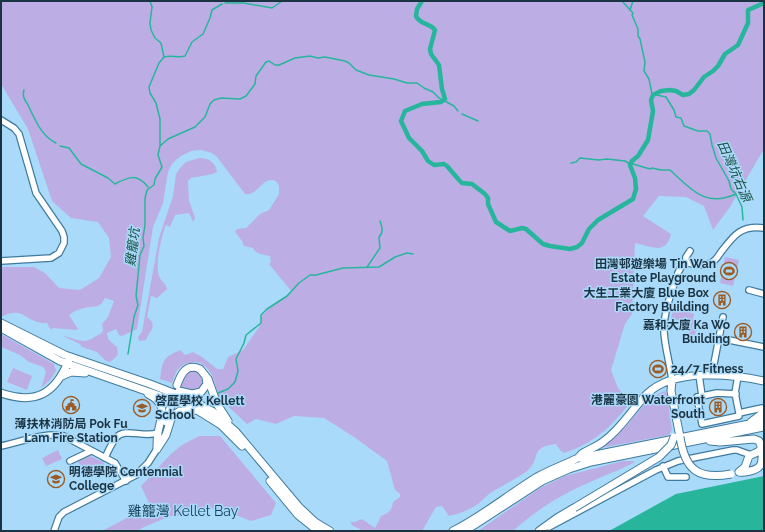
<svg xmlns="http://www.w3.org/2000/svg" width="765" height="532" font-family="Raleway,'Noto Sans TC',sans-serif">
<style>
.green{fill:#bcaee5}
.water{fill:#27b69b}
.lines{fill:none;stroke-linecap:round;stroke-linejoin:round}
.stream{stroke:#27b69b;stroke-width:1.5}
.canal{stroke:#27b69b;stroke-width:4.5}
.minor-casing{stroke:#3f7b9e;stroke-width:8}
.major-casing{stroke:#3f7b9e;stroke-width:9}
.minor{stroke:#fff;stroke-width:5.5}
.major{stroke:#fff;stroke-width:7}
.major-bridge-casing{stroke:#3f7b9e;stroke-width:9;stroke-linecap:butt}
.major-bridge{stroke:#fff;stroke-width:7}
.labels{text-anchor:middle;stroke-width:3;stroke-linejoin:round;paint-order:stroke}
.poi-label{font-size:12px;font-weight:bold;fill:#1b3443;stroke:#aadaf9;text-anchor:end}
.water-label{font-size:13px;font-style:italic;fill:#1b5246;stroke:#aadaf9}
.quarter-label{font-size:14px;fill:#14435c;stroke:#aadaf9}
</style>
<rect width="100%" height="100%" fill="#aadaf9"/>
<!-- green -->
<path class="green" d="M1,1H764V149L730,207L713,230L704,206L686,197L659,196L643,216L671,234C666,256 651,246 635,243L632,314L625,324L611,370L618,388L624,395L635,397C613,424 600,440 567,452L564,453L559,449L556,444C528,447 542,459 527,471C515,480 501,486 489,494C484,498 480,503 475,506C467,511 458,514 449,516L442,506L436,507L422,531H360V529L353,526L350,522H355L362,519L375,528L381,516C389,513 392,510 393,502L400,497V494L395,490L387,461L354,437L324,418L294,416L276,424L256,419L247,424L220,399L212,375L208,369L201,363L195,362L184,364L177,370L172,383L160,379C163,360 162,358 180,350L185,355L193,352L202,357L217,369H223L228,357L243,350L259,327L261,317L270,307L292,292L269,264L271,262L270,256C263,254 256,255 253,248L244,246L242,241L235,232L237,229L246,228L260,214L269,210L279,194V186L276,181C262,175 258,197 245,194L217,157L212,153L201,150L191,151L181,156L177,159L172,164L168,172L163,203L153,227L137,329L122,336L119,335L116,329L107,333L108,339L117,347L118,354L116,357L110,362L106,361L97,352L82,347L80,344L63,336C76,338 84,346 96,336C100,334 102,333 103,330L102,324L108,317L114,301L105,298L102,303L98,306L84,308L75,311L69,315L78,329L77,330L53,328L51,330L47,323C44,323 40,323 37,322C22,316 20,308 3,316H1V267H34L45,273L59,288L80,290L99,278L111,257L109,238L98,222L71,218L52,201L28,129L1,84Z
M199,158C208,158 216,162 217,172L213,174L191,178L188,181L189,200L195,218L193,222L189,213L175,215L170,227L166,225C161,238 155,263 159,276C161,282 166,283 167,289L157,298L151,296L147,317C159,326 149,331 146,340L139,341L138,337L142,332L159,238L173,196L176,174L180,168L186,162Z
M725,257L739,260L733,286L720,283Z
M674,307L694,314L693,319H694L692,328L696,331L694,339H691L687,322L673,319L671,318Z
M1,334L54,364L56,371L50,380L41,388L46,372L43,367L29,362L20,355L1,347Z
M13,368L32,376L27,390L7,382Z
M190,370C199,371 202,374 204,383L197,391L179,389L182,377Z
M665,391L667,395L672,430L669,435L600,448C610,441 620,433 628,424C641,410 646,398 665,391Z
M199,436H220L276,503L271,515L251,521L220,509L203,508L190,515L171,516L146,526L137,531H102L146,508L149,503L141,486L171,454L182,445Z
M58,450L62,459L46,466L42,458Z
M90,456L103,462L105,467L87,475L80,476L77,470L81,467L78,461Z
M623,461H632L635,462C614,473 592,480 571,491C549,502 531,515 513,531H478L540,488L565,476Z"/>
<!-- water -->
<path class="water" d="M764,476V531H609L676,494Z"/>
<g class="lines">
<!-- stream -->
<path class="stream" d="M150,1L152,7L150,23L151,30L155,38L161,43L164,57
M622,1L633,13L632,15L638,29V36L640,39L643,53L645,62L644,71L649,79L652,94L666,97L674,110L676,117L681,118L684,126L698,131H707L710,134L712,145L716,158L729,181L731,189L736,194L742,207L743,220
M225,3H244L272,8L282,1
M630,10L633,1
M164,57C171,55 178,58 185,56L192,42L203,34L210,18L212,10L222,4
M24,90C22,97 25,100 28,105C35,119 41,136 56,143
M462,114L478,121
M60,146L69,148L81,164L108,178L115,184C128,177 137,173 148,187
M160,146L168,139L195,127L205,117L210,104L214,100L221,98L240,99L246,96L255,84L256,76L266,62L269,61L275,65H279L295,58L310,56L318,58L325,57L345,61L349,63L356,70L369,75L394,79L407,83H417L424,88L433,92L439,98L454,106L458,111
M571,163L576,162L580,158L599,160L607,159L625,161L630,164
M633,164L650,169L652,168L661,170H670C691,189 705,208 736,194
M367,267L380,248L379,237C384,232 382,227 380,221
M128,354L134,317L138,305L136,296L140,255L144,246L143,238L145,225V198L147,190L154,185L155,179L162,167L158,155L160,146V119L156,103L150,93L149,87L159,63L164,57
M218,393L228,389L235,382L238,371L236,359L244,343L246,335L261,323V315L267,309L287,296L299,283L310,275H316L343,268L379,267L395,257L407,253L413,254"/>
<!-- canal -->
<path class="canal" d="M422,1L417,9L416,16C420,25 430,23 435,30L430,49L431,54L439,65L442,89L445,99L441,102L422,104L405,111L401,121L409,138L422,151L428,161L434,165L444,164L447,166L459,180L462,183L472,184L485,194L488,198V204L496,222L510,231L522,228L526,229L543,244L550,246L570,249L577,247L582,243L589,229L598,220L633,199L636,189L635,178L630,165L632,161L638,156L648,140L653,111L651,100L653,95L661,91L670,90L676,91L683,95L689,94L694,90L704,77L713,71L718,66L725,54L738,45L748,23V10L764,3"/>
<!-- minor casing -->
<g class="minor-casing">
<path id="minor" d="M1,120L14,128L19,134L36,193L62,231L64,237V243L59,253L51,258L1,261
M686,263C693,263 700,267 708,264C714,263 718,257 721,252C734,235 741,225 764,228
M686,263V257L690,251
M749,290L764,294
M719,338L764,347
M712,374L723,317
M699,375L702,396
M738,376L735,393L739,413
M672,380C670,364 665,348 664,332C663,315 670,297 675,281C678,274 679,266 686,263
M736,394L717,393L697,397L702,424L739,416V413L762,408
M1,446C21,442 44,432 64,436L115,463L126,481
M105,458C108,451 111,444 116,438C124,427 144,438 157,433
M70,461L91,451
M663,466L668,477H686
M549,527L656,470L678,461L733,450H737L751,455
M54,531L59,517L64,512L136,475L148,463L157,449"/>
</g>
<!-- major casing -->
<g class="major-casing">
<path id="major" d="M1,323L65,355L150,384L191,400L212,411L236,432L299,507L315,522L330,531
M1,328L60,361L192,407L221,425L242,446
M62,376L71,372L85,373
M672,380L671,391L680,437
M177,385C181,374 186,363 200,369L208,379L217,404L228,421
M179,391L192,394L201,392L207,384L206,377
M1,393C36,405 55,394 69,360
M148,394C169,405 161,415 158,433C157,438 157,444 157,449
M166,422L171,405
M751,422L764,412
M710,441L720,442L754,439L759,441C765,452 756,452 749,456L745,467L739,472
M157,449L166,435L171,419L175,414L180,411L199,410
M580,458L764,421
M740,472C745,473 759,470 761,464C763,459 761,455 764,450
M270,481L298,515L318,531
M453,531C483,516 509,494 537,477C550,470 563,465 576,459C579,458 580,455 583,453C590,449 598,446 604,441C622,428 632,409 647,394C673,368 731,374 764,381
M465,531L542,481L569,469L591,462L764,427
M539,531L557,518L574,508"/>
</g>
<!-- minor -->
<use href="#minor" class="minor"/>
<!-- major -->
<use href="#major" class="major"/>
<!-- major-bridge casing -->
<g class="major-bridge-casing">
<path id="major-bridge" d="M680,437C685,470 698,480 731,474
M574,508L659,457L671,445L674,437"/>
</g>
<!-- major-bridge -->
<use href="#major-bridge" class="major-bridge"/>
</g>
<!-- icons -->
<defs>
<g id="stadium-ring" transform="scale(0.9)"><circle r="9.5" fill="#aadaf9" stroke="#9b5b26" stroke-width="1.5"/><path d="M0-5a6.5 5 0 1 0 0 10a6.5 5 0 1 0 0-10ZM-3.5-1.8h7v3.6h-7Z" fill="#9b5b26"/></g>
<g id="building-ring" transform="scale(0.9)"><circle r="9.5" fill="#aadaf9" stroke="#9b5b26" stroke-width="1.5"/><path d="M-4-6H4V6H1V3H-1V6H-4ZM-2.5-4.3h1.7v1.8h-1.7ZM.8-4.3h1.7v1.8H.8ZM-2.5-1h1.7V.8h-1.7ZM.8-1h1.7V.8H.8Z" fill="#9b5b26"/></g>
<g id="civic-ring" transform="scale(0.9)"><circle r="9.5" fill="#aadaf9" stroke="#9b5b26" stroke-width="1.5"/><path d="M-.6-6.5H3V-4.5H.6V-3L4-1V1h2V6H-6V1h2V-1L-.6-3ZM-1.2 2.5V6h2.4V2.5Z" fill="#9b5b26"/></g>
<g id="school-ring" transform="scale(0.9)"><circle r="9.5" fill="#aadaf9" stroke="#9b5b26" stroke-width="1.5"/><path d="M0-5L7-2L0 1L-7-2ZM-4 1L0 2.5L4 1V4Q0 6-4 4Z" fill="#9b5b26"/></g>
<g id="university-ring" transform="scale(0.9)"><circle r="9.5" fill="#aadaf9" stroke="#9b5b26" stroke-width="1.5"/><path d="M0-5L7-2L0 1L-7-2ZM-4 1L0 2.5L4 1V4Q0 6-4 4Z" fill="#9b5b26"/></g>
</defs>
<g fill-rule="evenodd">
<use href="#stadium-ring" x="729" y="271"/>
<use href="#building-ring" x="722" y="300"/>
<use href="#building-ring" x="743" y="332"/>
<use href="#stadium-ring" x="658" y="369"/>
<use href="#civic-ring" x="71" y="405"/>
<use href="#building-ring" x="718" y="407"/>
<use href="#school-ring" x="142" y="408"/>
<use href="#university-ring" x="56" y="479"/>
</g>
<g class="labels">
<!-- poi labels -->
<g class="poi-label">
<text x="716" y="268">田灣邨遊樂場 Tin Wan<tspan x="716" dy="14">Estate Playground</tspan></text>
<text x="709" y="297">大生工業大廈 Blue Box<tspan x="709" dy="14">Factory Building</tspan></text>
<text x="730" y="329">嘉和大廈 Ka Wo<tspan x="730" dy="14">Building</tspan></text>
<text x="671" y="373" text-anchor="start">24/7 Fitness</text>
<text x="705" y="404">港麗豪園 Waterfront<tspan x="705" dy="14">South</tspan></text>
<text x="155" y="405" text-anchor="start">啓歷學校 Kellett<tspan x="155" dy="14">School</tspan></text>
<text x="71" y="428" text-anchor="middle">薄扶林消防局 Pok Fu<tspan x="71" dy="14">Lam Fire Station</tspan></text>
<text x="69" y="476" text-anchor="start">明德學院 Centennial<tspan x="69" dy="14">College</tspan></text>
</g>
<!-- water labels -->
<g class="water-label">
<text transform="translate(735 171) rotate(66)" y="5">田灣坑右源</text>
<text transform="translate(132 247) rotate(-83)" y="5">雞籠坑</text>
</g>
<!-- quarter labels -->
<g class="quarter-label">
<text x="183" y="516">雞籠灣 Kellet Bay</text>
</g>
</g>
<!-- border -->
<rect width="765" height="532" fill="none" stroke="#1b3443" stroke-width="4"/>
</svg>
